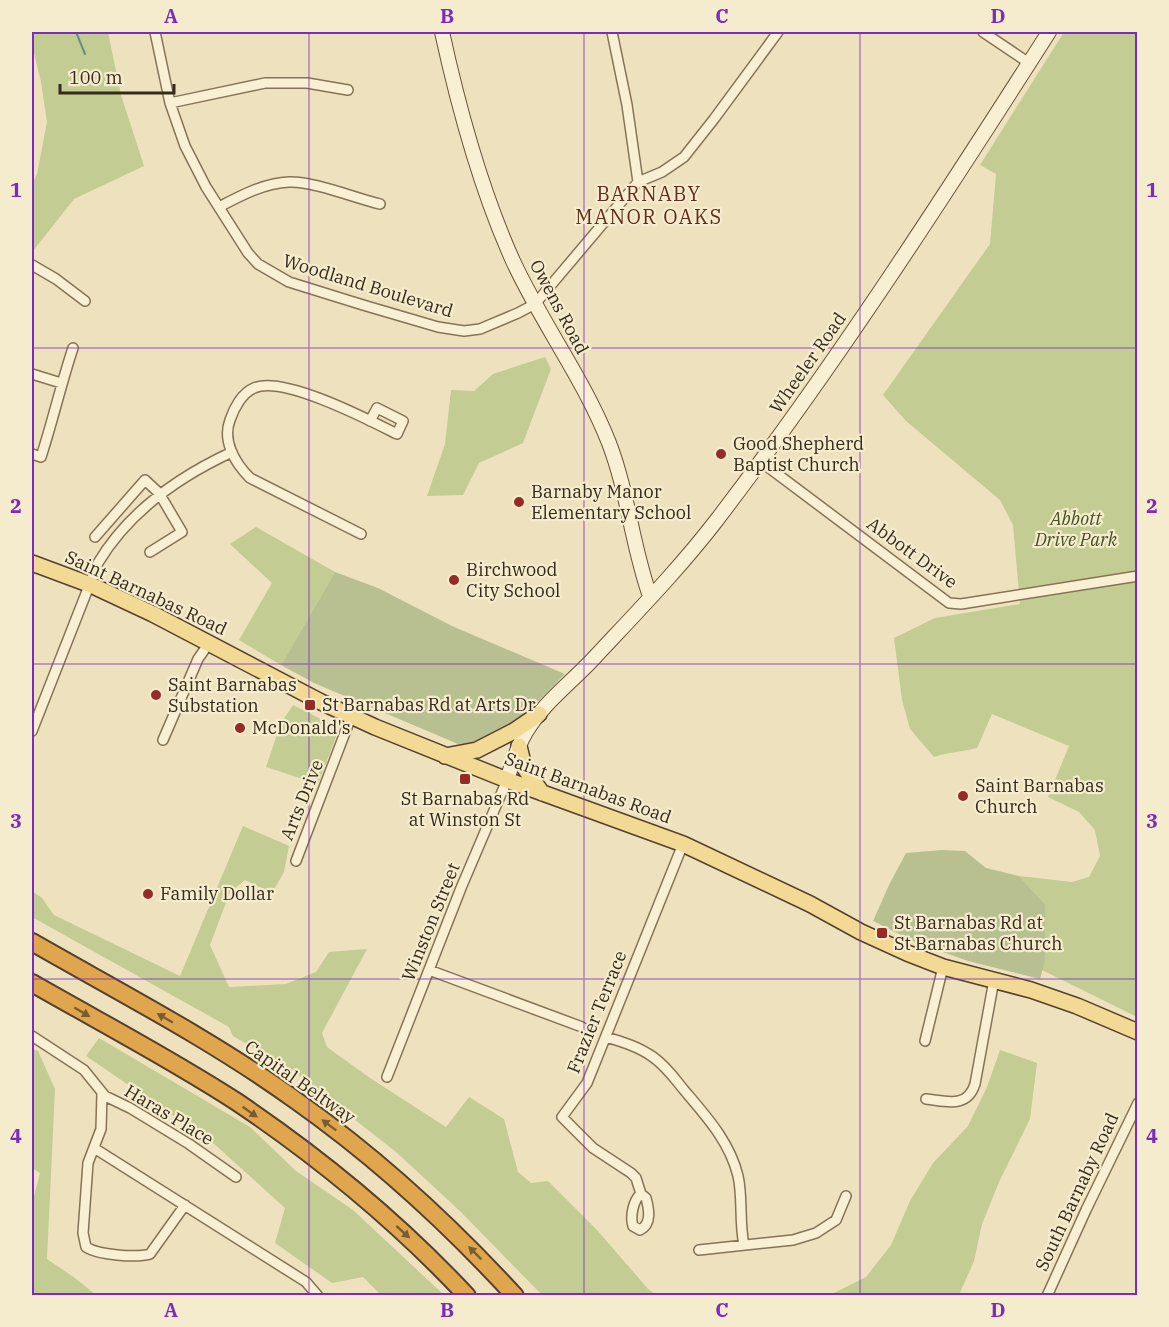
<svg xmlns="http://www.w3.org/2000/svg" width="1169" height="1327" font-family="'IBM Plex Serif',serif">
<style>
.green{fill:#c2cc93}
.cemetery{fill:#b8c092}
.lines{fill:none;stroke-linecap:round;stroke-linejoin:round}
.stream{stroke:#698d86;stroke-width:2}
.street-casing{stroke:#867357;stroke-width:12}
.secondary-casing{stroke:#68543a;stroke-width:16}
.primary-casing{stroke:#54402c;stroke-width:18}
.highway-casing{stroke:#54402c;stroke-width:20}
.street{stroke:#f9efd2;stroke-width:9}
.secondary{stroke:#f9efd2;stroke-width:14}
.primary{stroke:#f2da95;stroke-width:15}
.highway{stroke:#dfa64d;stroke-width:16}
.oneway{fill:#7a5c30}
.grid{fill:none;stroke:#7b2cbf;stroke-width:1.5;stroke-opacity:0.55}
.poi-dot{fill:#962b27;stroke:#f5ecce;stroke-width:2}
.labels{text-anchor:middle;stroke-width:4.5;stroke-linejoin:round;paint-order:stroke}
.street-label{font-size:18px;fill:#362a1c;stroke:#f5ecce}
.poi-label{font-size:18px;fill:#362a1c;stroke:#f5ecce;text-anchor:start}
.park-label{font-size:18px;font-style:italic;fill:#445222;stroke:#f5ecce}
.neighbourhood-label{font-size:20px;letter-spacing:1.5px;fill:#622d1b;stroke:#f5ecce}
.neatline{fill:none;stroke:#7b2cbf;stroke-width:2}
.grid-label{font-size:20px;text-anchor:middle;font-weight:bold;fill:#7b2cbf}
</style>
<rect width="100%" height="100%" fill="#eee2be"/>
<!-- green -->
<path class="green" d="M32,32H108L121,95L144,166L74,199L33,251L32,249V184L37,174L47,122L41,82L32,45Z
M1064,32H1137V1017L1042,970L1045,961V904L1019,876L1072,882L1089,877L1100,856L1095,830L1079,812L1048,797L1069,746L992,714L977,748C962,752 949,752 934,757L910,729L902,700L894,638L935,618L1020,604L1013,525L1000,500L906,421L883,395L990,244L996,174L980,165Z
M545,357L551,369L523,443L479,463L463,495L427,496L445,444L451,390L474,391L493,374Z
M256,527L335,572L281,665L239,640L272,583L230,544Z
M293,705L333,725L336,737L318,784L266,767L281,723Z
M243,826L289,846L284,872L272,893L245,880L230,892L210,945L229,987L286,984L316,972L329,952L367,949L322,1033L327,1047L370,1078L446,1127L469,1097L504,1119L518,1172L531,1183L548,1181L597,1230L649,1290L657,1295H542L460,1211L396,1152L289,1068L233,1036L229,1027L32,917V891L42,898L54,915L180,976Z
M99,1038L250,1127L296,1171L353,1210L444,1295H381L363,1277L332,1283L275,1243L285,1208L212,1142L86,1056Z
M32,1049L38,1051L55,1089L47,1259L75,1278L96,1295H32V1204L40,1173L32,1168Z
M1000,1050L1037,1063L1030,1119L999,1182L982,1224L974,1261L959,1295H830L866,1277L891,1245L910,1201L933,1163L968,1126L987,1087Z"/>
<!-- cemetery -->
<path class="cemetery" d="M335,572L378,588L452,626L565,674C535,704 504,742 458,744L314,683L281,665Z
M942,850L965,851L986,868L1019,876L1045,904V961L1040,979L968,961L915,942L873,921L889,885L906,853Z"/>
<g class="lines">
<!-- stream -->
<path class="stream" d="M76,32L85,54"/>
<!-- street casing -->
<g class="street-casing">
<path id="street" d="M155,32L170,103L185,146L206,187L248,253L258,264L289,282L363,305L438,327L464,331L480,329L518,313L535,304L638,182L662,172L684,157L714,119L778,32
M612,32L627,105L638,182
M983,32L1029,63
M170,103L265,83H307L348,90
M219,207C240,196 264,183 289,182C313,181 355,198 380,204
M32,265L56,279L85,301
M32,374L61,383
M32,454L41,457C53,420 61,384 73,348
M760,461L949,603L961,604L1138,576
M361,534L250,478C235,463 222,441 230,420C234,408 242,393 254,388C283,375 369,420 397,434L403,421L377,408L370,421
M95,537L145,480L159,493L182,532L150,552
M32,731L98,563C129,511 178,477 232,452
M163,740L198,659L209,643
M296,861L351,717
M429,970L582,1027
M32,1036L84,1070L105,1096L130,1108L189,1144L236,1177
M606,1037C623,1042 639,1047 653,1057C666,1066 675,1079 684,1090C706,1116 730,1142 738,1176C743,1198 739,1222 744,1245
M925,1041L943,967
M387,1077L461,888L507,780
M102,1093L101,1129L88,1163L83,1233L86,1247C98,1255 136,1258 150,1254L185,1205
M926,1099C946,1101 967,1109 975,1084L994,980
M94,1148L306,1282L318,1296
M641,1194L636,1178L631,1173L593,1148L562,1117L587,1083L683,844
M641,1194L646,1198C649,1209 652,1224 640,1230L633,1226C630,1217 633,1200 641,1194Z
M699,1250L793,1240L816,1233L836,1220L846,1196
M1047,1296L1086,1210L1138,1103"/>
</g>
<!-- secondary casing -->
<g class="secondary-casing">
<path id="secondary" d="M442,32C459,110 480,188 513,261C542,324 584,379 609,443C628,492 632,546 650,596
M507,780C512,764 517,747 526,732C543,703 572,682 595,657C636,613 679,569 716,521C836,364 943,198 1049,32"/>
</g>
<!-- primary casing -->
<g class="primary-casing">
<path id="primary" d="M32,563L91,585L153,614L321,702L375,727L507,780L683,844L810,904L861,932L907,953L943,967L1031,990L1077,1006L1138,1032
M519,746L524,767L542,793
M445,756L477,750L514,731L539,714"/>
</g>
<!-- highway casing -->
<g class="highway-casing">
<path id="highway" d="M32,942C121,993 214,1041 298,1102C377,1158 449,1224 515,1296
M32,983C100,1022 171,1059 237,1102C320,1158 398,1222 467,1296"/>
</g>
<!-- street -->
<use href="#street" class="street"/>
<!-- secondary -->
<use href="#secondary" class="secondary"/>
<!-- primary -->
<use href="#primary" class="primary"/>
<!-- highway -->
<use href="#highway" class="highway"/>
</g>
<!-- one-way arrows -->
<defs><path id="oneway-solid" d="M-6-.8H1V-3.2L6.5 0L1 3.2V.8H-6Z" transform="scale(1.5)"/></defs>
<g class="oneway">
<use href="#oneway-solid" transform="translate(82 1012) rotate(30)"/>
<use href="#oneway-solid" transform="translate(165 1018) rotate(-150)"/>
<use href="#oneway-solid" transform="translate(250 1112) rotate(35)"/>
<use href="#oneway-solid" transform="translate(329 1125) rotate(-143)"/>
<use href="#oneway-solid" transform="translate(403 1232) rotate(42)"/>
<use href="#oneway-solid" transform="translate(475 1253) rotate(-135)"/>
</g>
<!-- grid -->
<path class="grid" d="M309,32V1296M584,32V1296M860,32V1296M32,348H1138M32,664H1138M32,979H1138"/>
<!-- markers -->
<g class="poi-dot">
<circle cx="721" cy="454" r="6"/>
<circle cx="519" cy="502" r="6"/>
<circle cx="454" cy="580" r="6"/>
<circle cx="156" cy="695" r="6"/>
<rect x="304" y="699" width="12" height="12" rx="3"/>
<circle cx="240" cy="728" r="6"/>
<rect x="459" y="773" width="12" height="12" rx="3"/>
<circle cx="963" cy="796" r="6"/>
<circle cx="148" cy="894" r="6"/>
<rect x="876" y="927" width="12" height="12" rx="3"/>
</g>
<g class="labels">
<!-- street labels -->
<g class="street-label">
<text transform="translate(368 286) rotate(17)" y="6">Woodland Boulevard</text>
<text transform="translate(559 307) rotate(62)" y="6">Owens Road</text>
<text transform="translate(808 363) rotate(-55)" y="6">Wheeler Road</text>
<text transform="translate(912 553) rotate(36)" y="6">Abbott Drive</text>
<text transform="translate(146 593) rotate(25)" y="6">Saint Barnabas Road</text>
<text transform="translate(588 788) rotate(20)" y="6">Saint Barnabas Road</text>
<text transform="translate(302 800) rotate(-68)" y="6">Arts Drive</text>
<text transform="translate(431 922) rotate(-68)" y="6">Winston Street</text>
<text transform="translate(597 1012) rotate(-68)" y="6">Frazier Terrace</text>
<text transform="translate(300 1082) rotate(35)" y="6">Capital Beltway</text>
<text transform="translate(169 1115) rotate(31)" y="6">Haras Place</text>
<text transform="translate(1077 1192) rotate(-65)" y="6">South Barnaby Road</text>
</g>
<!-- poi labels -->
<g class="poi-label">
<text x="733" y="450">Good Shepherd<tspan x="733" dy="21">Baptist Church</tspan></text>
<text x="531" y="498">Barnaby Manor<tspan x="531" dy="21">Elementary School</tspan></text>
<text x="466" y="576">Birchwood<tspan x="466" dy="21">City School</tspan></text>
<text x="168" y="691">Saint Barnabas<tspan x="168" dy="21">Substation</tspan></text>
<text x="322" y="711">St Barnabas Rd at Arts Dr</text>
<text x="252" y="734">McDonald's</text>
<text x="975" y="792">Saint Barnabas<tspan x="975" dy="21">Church</tspan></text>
<text x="465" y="805" text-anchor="middle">St Barnabas Rd<tspan x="465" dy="21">at Winston St</tspan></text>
<text x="160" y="900">Family Dollar</text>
<text x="894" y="929">St Barnabas Rd at<tspan x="894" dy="21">St Barnabas Church</tspan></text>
</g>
<!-- park labels -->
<g class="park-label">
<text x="1076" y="525">Abbott<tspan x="1076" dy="21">Drive Park</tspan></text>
</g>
<!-- neighbourhood labels -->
<g class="neighbourhood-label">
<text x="649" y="201">BARNABY<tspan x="649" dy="23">MANOR OAKS</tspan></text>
</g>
</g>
<!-- border -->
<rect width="1169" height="1327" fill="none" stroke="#f5ecce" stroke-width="66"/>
<!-- scale -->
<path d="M60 84v9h114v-9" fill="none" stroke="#362a1c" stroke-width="3"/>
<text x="69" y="84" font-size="18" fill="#362a1c" stroke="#f5ecce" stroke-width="4.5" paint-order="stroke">100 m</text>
<rect x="33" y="33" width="1103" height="1261" class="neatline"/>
<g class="grid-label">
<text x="171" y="23">A</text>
<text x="447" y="23">B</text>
<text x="722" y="23">C</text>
<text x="998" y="23">D</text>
<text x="16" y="197">1</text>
<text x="1152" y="197">1</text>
<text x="16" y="513">2</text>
<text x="1152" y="513">2</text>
<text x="16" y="828">3</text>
<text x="1152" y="828">3</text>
<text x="16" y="1143">4</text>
<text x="1152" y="1143">4</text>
<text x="171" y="1317">A</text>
<text x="447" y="1317">B</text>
<text x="722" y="1317">C</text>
<text x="998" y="1317">D</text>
</g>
</svg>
